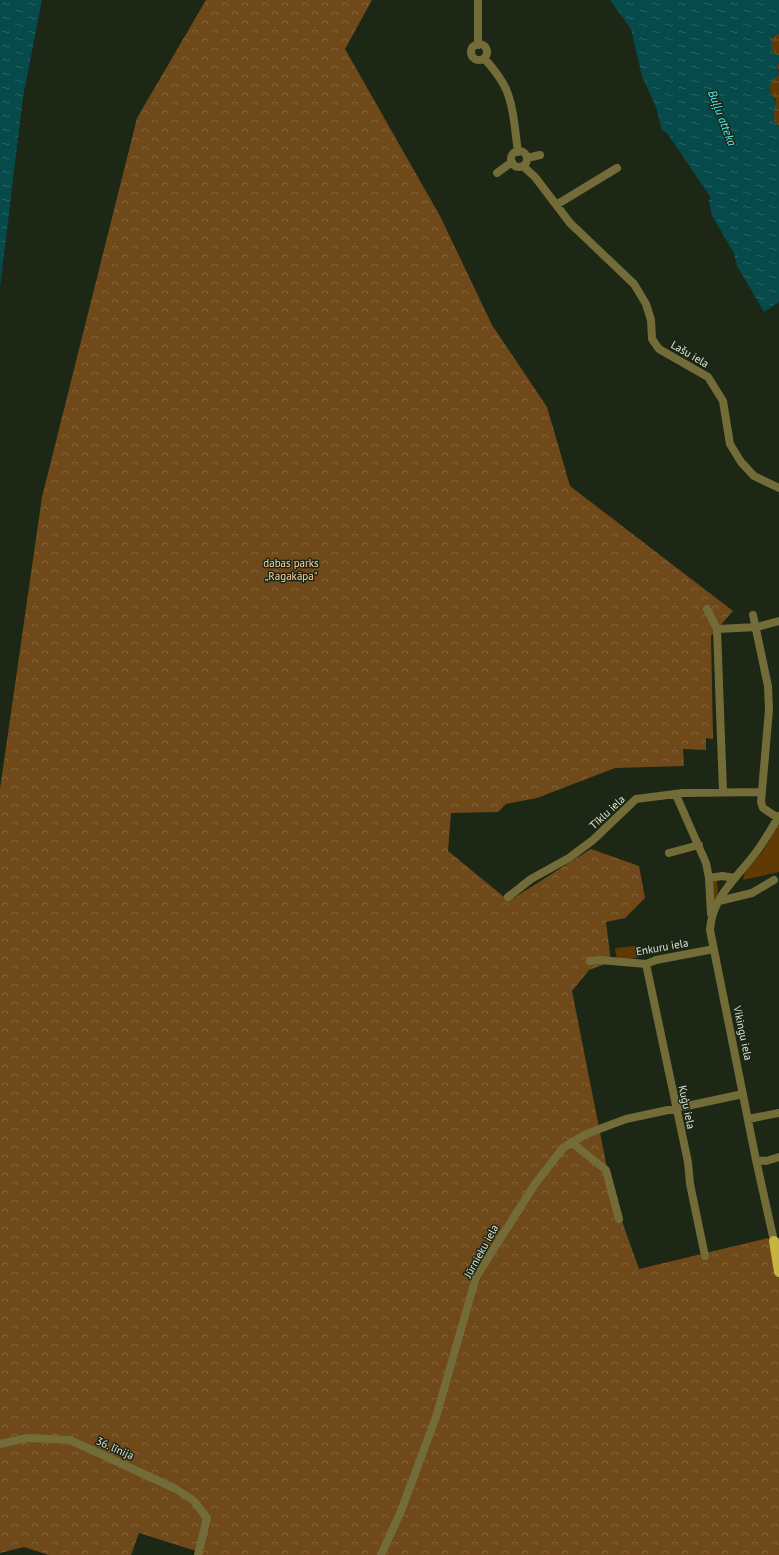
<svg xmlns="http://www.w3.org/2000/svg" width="779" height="1555" font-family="'PT Sans',sans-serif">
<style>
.green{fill:#5f3a03}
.forest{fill:url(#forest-crowns)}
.wetland{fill:url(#wetland-marsh)}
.water{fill:url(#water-ripples)}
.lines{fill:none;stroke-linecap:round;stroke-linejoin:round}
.minor{stroke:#736c38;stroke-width:8}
.major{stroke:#c5b53e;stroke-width:10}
.labels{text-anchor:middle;stroke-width:3;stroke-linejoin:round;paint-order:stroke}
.street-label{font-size:11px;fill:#dce4d8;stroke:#1c2715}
.park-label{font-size:11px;fill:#fcd1a2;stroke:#1c2715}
.water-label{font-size:12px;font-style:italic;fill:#4ef0f7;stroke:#1c2715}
</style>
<defs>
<pattern id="forest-crowns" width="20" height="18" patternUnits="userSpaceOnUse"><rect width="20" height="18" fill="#6f4919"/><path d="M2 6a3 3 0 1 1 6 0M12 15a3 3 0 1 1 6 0" fill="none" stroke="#83633a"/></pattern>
<pattern id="wetland-marsh" width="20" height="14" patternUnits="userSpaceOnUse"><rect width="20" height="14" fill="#5f3a03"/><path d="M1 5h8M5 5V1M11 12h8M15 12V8" fill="none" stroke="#755627"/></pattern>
<pattern id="water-ripples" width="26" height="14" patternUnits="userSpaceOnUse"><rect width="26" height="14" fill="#064a4c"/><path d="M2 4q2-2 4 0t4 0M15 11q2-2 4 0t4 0" fill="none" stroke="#2a6465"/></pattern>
</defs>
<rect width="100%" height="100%" fill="#1c2715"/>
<!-- green -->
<path class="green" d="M779,824V872L743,880L745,872L763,851Z
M712,880L717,881L718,894L714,902Z
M636,946L637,958L617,960L615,948Z"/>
<!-- forest -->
<path class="forest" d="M206,0H372L345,49L440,216L492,325L547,407L570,486L733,611L711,636L713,739L706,738V750L683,749L684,766L615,768L537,798L506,804L498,812L451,813L448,851L509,901L591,849L639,866L645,898L625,918L606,922L611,962L589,970L572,991L612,1193L639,1269L768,1238L779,1247V1555H195L196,1551L139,1533L131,1555H49L24,1547L0,1553V789L42,497L137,118Z"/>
<!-- wetland -->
<path class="wetland" d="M779,33V56L771,51V39Z
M779,63V126L773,120L776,100L771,95L769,85L779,71L777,65Z"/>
<!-- water -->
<path class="water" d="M0,0H42L23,97L0,288Z
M610,0H779V33L771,39V51L779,56V63L777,65L779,75L769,85L771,95L776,102L773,120L779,126V302L764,312L737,266L734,253L712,216L709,201L711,198L667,133L662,130L656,107L642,76L631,29Z"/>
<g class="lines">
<!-- minor -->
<path class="minor" d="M478,0V45
M471 52a8 8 0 1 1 16 0a8 8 0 1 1-16 0Z
M484,58C492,67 501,78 506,89C514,108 515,131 518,152
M511 159a8 8 0 1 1 16 0a8 8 0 1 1-16 0Z
M527,158L540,155
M523,166L535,177L570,223L634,284L646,304L651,320L652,339L659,349L708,377L723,401L730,444L741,462L754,476L779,488
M497,173L512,162
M556,205L617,168
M707,609L717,629
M753,615L768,686L769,710L761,802L763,808L778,818
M723,792L717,629L757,627L779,621
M676,795L706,863L709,878L711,914
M779,816C772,828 765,840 757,851C739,876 712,896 710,930L756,1160L774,1241L779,1242
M669,853L699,845
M709,878L722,876L735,878
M508,897L531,879L569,858L593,840L636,799L683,793L761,792
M719,901L752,893L774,880
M590,961L600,960L646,964L656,960L714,949
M646,964L688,1162L690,1184L705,1256
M748,1119L779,1113
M571,1142L606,1170L619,1219
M756,1160L766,1161L779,1157
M0,1444L27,1438L70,1440L176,1489L194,1501L207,1518L198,1555
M381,1555L401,1511L436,1417L476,1277L535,1184L563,1148L586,1134L626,1119L743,1094"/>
<!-- major -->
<path class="major" d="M774,1241L779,1272"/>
</g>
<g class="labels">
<!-- street labels -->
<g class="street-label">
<text transform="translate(690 354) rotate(30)" y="4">Lašu iela</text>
<text transform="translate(607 812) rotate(-43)" y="4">Tīklu iela</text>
<text transform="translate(662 947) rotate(-10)" y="4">Enkuru iela</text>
<text transform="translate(743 1033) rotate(78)" y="4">Vikingu iela</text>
<text transform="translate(687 1107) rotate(78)" y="4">Kuģu iela</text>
<text transform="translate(481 1251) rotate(-61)" y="4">Jūrnieku iela</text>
<text transform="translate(115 1448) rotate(24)" y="4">36. līnija</text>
</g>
<!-- park labels -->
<g class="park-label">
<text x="291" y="567">dabas parks<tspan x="291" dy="13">„Ragakāpa"</tspan></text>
</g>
<!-- water labels -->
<g class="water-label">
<text transform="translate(722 118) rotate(69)" y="4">Buļļu atteka</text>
</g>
</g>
</svg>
